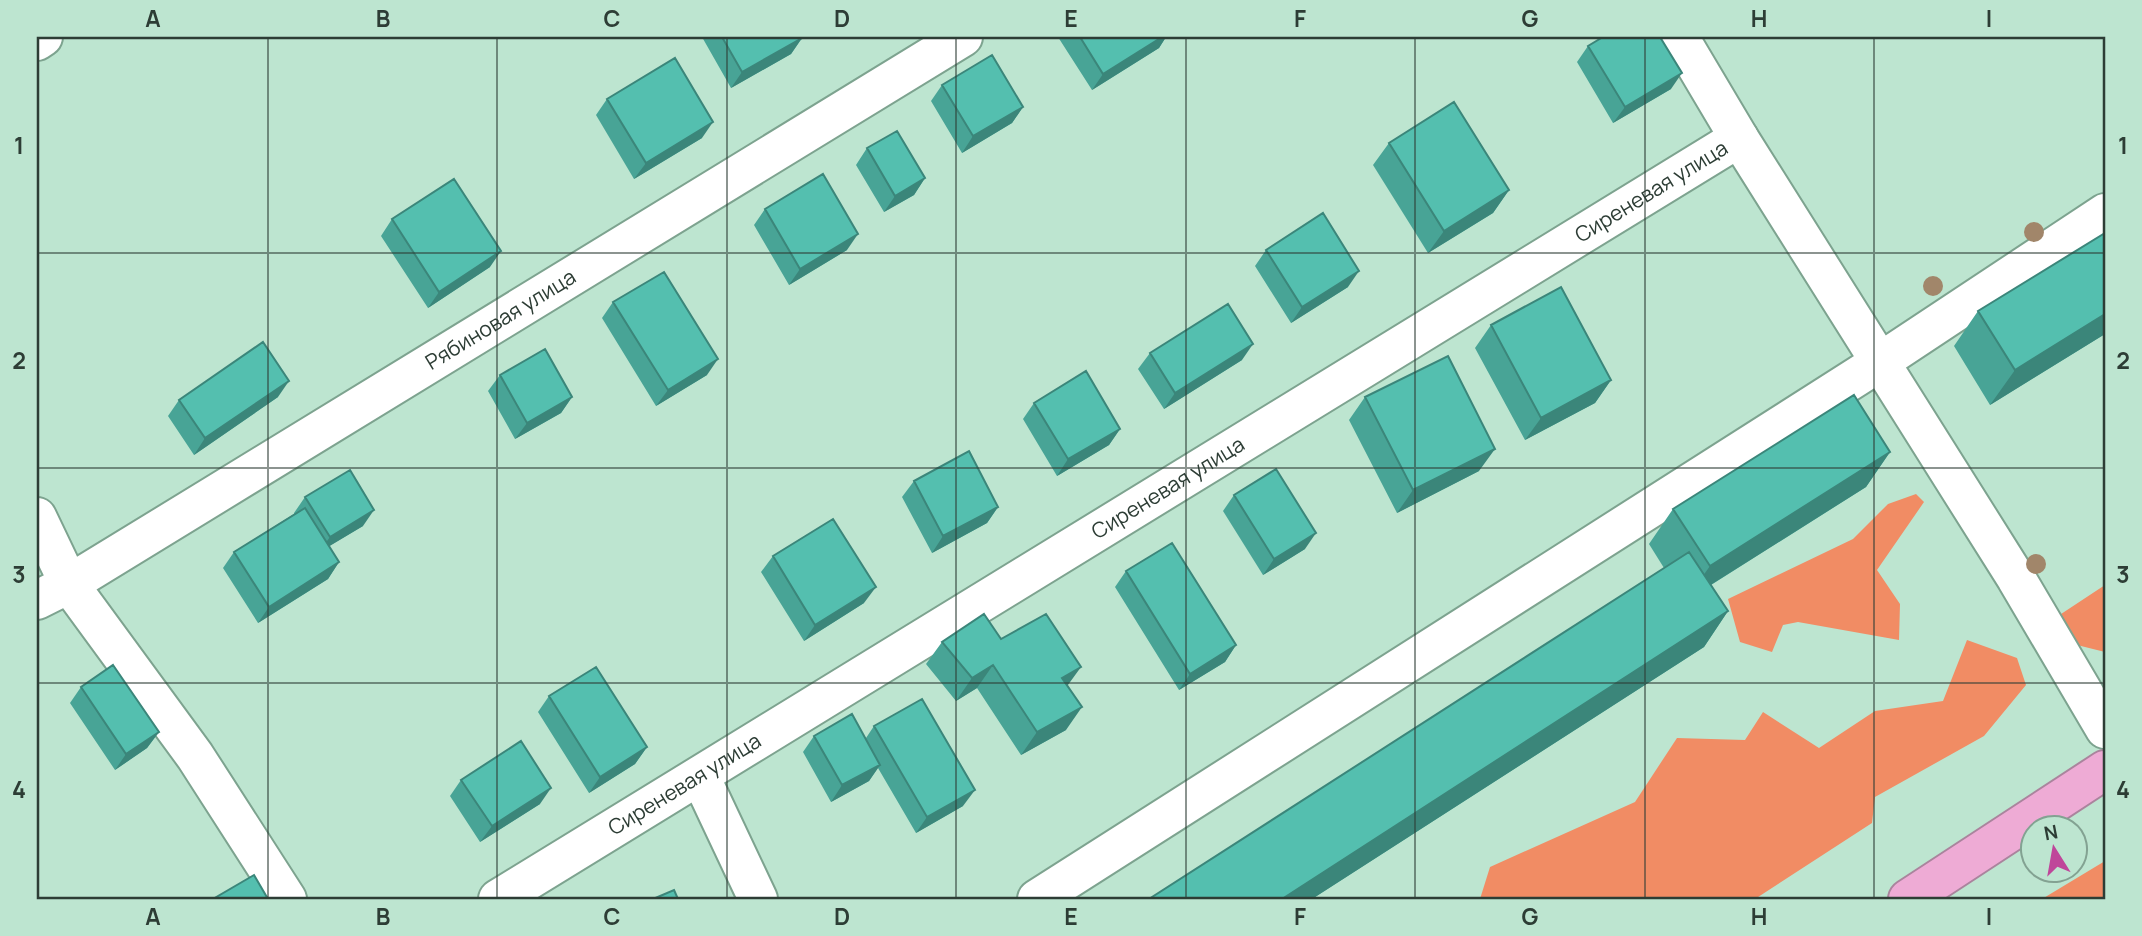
<svg xmlns="http://www.w3.org/2000/svg" width="2142" height="936" font-family="Manrope,sans-serif">
<style>
.forest{fill:#f18c64}
.lines{fill:none;stroke-linecap:round;stroke-linejoin:round}
.minor-casing{stroke:#7da38f;stroke-width:42}
.highway-casing{stroke:#aa849d;stroke-width:42}
.minor{stroke:#fff;stroke-width:38}
.highway{stroke:#eeabd5;stroke-width:38}
.tree{fill:#a1866a}
.wall{fill:#48a496}
.shaded-wall{fill:#3b867a}
.building{fill:#54bfaf;stroke:#3b867a;stroke-width:2}
.grid{fill:none;stroke:#2d3d35;stroke-width:2;stroke-opacity:0.55}
.labels{text-anchor:middle;stroke-width:6;stroke-linejoin:round;paint-order:stroke}
.street-label{font-size:21px;fill:#2d3d35;stroke:#bde5d0}
.neatline{fill:none;stroke:#2d3d35;stroke-width:2.5}
.grid-label{font-size:23px;text-anchor:middle;font-weight:bold;fill:#2d3d35}
</style>
<rect width="100%" height="100%" fill="#bde5d0"/>
<!-- forest -->
<path class="forest" d="M1916,494L1924,502L1877,570L1900,604L1899,640L1798,622L1783,625L1772,652L1740,642L1728,599L1853,539L1888,504Z
M2105,585V652L2065,642L2058,616Z
M1967,640L2017,658L2026,685L1984,736L1875,797L1872,823L1755,899H1480L1490,867L1635,802L1677,738L1745,740L1763,712L1819,748L1875,711L1943,701Z
M2105,861V899H2042Z"/>
<g class="lines">
<!-- minor casing -->
<g class="minor-casing">
<g id="minor">
<path d="M1679,37L1739,138L2016,578L2105,729"/>
<path d="M37,41L43,37"/>
<path d="M37,517L69,584L195,756L287,899"/>
<path id="s1" d="M37,600L69,584L963,37"/>
<path d="M700,776L758,899"/>
<path id="s2" d="M498,899L1739,138"/>
<path d="M1037,899L1880,362L2105,213"/>
</g>
</g>
<!-- highway casing -->
<g class="highway-casing">
<path id="highway" d="M1908,899L2105,770"/>
</g>
<!-- minor -->
<use href="#minor" class="minor"/>
<!-- highway -->
<use href="#highway" class="highway"/>
</g>
<!-- trees -->
<g class="tree">
<circle cx="2034" cy="232" r="10"/>
<circle cx="1933" cy="286" r="10"/>
<circle cx="2036" cy="564" r="10"/>
</g>
<!-- wall -->
<path class="wall" d="M702,37H801L802,38L791,54L731,88Z
M1058,37H1166L1159,48L1092,90Z
M1588,46L1671,89L1613,123L1577,62Z
M942,85L1023,107L1012,123L962,153L931,101Z
M607,99L702,138L634,179L596,115Z
M1389,143L1509,190L1493,213L1428,253L1373,165Z
M867,148L925,178L914,195L884,212L856,165Z
M765,209L847,250L789,285L754,225Z
M392,219L490,267L428,308L381,236Z
M1266,250L1348,287L1291,323L1255,266Z
M613,302L707,375L656,406L602,318Z
M1978,311L2105,334L1990,405L1954,346Z
M1491,325L1611,380L1595,403L1525,440L1475,348Z
M1150,353L1242,360L1164,409L1138,369Z
M500,375L572,397L561,413L515,439L488,391Z
M278,397L194,455L168,416L179,400Z
M1365,397L1479,471L1397,513L1349,420Z
M1034,403L1120,429L1109,445L1057,476L1023,419Z
M1890,452L1866,487L1711,585L1728,611L1704,647L1312,899H1149L1664,568L1649,544L1673,509Z
M914,481L998,507L987,523L932,553L902,497Z
M1234,495L1305,549L1263,575L1223,511Z
M305,497L363,526L329,546L339,562L328,579L258,623L223,568L234,552L294,514V513Z
M773,556L864,603L804,641L761,572Z
M1126,571L1236,645L1225,662L1179,690L1115,587Z
M1001,639L1067,686L1066,730L1021,755L977,688L956,701L926,664L942,642Z
M81,687L159,732L147,748L115,770L70,703Z
M549,696L647,747L635,764L589,793L538,712Z
M874,726L963,806L916,833L878,768L869,781L831,802L803,752L814,736L866,738Z
M461,780L540,804L480,842L450,796Z"/>
<!-- shaded-wall -->
<path class="shaded-wall" d="M1162,37H1166L1159,48L1092,90L1103,74Z
M802,38L791,54L731,88L742,72Z
M1682,73L1671,89L1613,123L1625,107Z
M1023,107L1012,123L962,153L973,136Z
M713,122L702,138L634,179L646,163Z
M925,178L914,195L884,212L895,196Z
M1509,190L1493,213L1428,253L1444,231Z
M858,234L847,250L789,285L800,269Z
M501,251L490,267L428,308L439,292Z
M1359,271L1348,287L1291,323L1302,307Z
M2105,314V334L1990,405L2015,370Z
M1253,344L1242,360L1164,409L1175,393Z
M718,359L707,375L656,406L668,390Z
M1611,380L1595,403L1525,440L1541,418Z
M289,381L278,397L194,455L205,438Z
M572,397L561,413L515,439L527,423Z
M1120,429L1109,445L1057,476L1068,459Z
M1495,449L1479,471L1397,513L1413,490Z
M1890,452L1866,487L1685,601L1710,566Z
M998,507L987,523L932,553L943,536Z
M374,510L363,526L318,553L330,537Z
M1316,533L1305,549L1263,575L1274,559Z
M339,562L328,579L258,623L269,607Z
M876,587L864,603L804,641L815,625Z
M1728,611L1704,647L1312,899H1282Z
M1236,645L1225,662L1179,690L1190,674Z
M993,665L977,688L956,701L972,678Z
M1081,667L1065,689L1062,678Z
M1082,707L1066,730L1021,755L1037,732Z
M159,732L147,748L115,770L126,754Z
M647,747L635,764L589,793L600,777Z
M880,765L869,781L831,802L842,785Z
M551,788L540,804L480,842L492,826Z
M975,790L963,806L916,833L927,817Z"/>
<!-- building -->
<path class="building" d="M722,37H801L802,38L742,72Z
M1080,37H1162L1103,74Z
M1603,37H1660L1682,73L1625,107L1588,46Z
M992,55L1023,107L973,136L942,85Z
M675,58L713,122L646,163L607,99Z
M1454,102L1509,190L1444,231L1389,143Z
M897,131L925,178L895,196L867,148Z
M823,174L858,234L800,269L765,209Z
M454,179L501,251L439,292L392,219Z
M1323,213L1359,271L1302,307L1266,250Z
M2105,233V314L2015,370L1978,311Z
M664,272L718,359L668,390L613,302Z
M1561,287L1611,380L1541,418L1491,325Z
M1228,304L1253,344L1175,393L1150,353Z
M263,342L289,381L205,438L179,400Z
M545,349L572,397L527,423L500,375Z
M1448,356L1495,449L1413,490L1365,397Z
M1086,371L1120,429L1068,459L1034,403Z
M1854,395L1890,452L1710,566L1673,509Z
M969,451L998,507L943,536L914,481Z
M1276,469L1316,533L1274,559L1234,495Z
M350,470L374,510L330,537L305,497Z
M305,508L339,562L269,607L234,552Z
M833,519L876,587L815,625L773,556Z
M1172,543L1236,645L1190,674L1126,571Z
M1689,552L1728,611L1282,899H1149Z
M984,614L1001,639L1046,614L1081,667L1062,678L1082,707L1037,732L993,665L972,678L942,642Z
M113,665L159,732L126,754L81,687Z
M596,667L647,747L600,777L549,696Z
M922,699L975,790L927,817L874,726Z
M852,714L880,765L842,785L814,736Z
M521,741L551,788L492,826L461,780Z
M254,875L268,899H213Z
M674,890L678,899H653Z"/>
<!-- grid -->
<path class="grid" d="M268,37V899M497,37V899M727,37V899M956,37V899M1186,37V899M1415,37V899M1645,37V899M1874,37V899M37,253H2105M37,468H2105M37,683H2105"/>
<g class="labels">
<!-- street labels -->
<g class="street-label">
<text dy="7" stroke="none"><textPath href="#s2" startOffset="1353">Сиреневая улица</textPath></text>
<text dy="7" stroke="none"><textPath href="#s1" startOffset="542">Рябиновая улица</textPath></text>
<text dy="7" stroke="none"><textPath href="#s2" startOffset="786">Сиреневая улица</textPath></text>
<text dy="7" stroke="none"><textPath href="#s2" startOffset="219">Сиреневая улица</textPath></text>
</g>
</g>
<!-- border -->
<rect width="2142" height="936" fill="none" stroke="#bde5d0" stroke-width="77"/>
<!-- north arrow -->
<g transform="translate(2054 849) rotate(349)"><circle r="33" fill="#bde5d0" stroke="#83a292" stroke-width="2"/>
<path d="M0-5L12 26L0 18L-12 26Z" fill="#bf469a"/>
<text y="-10" font-size="19" font-weight="bold" text-anchor="middle" fill="#2d3d35">N</text>
</g>
<rect x="38" y="38" width="2066" height="860" class="neatline"/>
<g class="grid-label">
<text x="153" y="27">A</text>
<text x="383" y="27">B</text>
<text x="612" y="27">C</text>
<text x="842" y="27">D</text>
<text x="1071" y="27">E</text>
<text x="1300" y="27">F</text>
<text x="1530" y="27">G</text>
<text x="1759" y="27">H</text>
<text x="1989" y="27">I</text>
<text x="19" y="154">1</text>
<text x="2123" y="154">1</text>
<text x="19" y="369">2</text>
<text x="2123" y="369">2</text>
<text x="19" y="583">3</text>
<text x="2123" y="583">3</text>
<text x="19" y="798">4</text>
<text x="2123" y="798">4</text>
<text x="153" y="925">A</text>
<text x="383" y="925">B</text>
<text x="612" y="925">C</text>
<text x="842" y="925">D</text>
<text x="1071" y="925">E</text>
<text x="1300" y="925">F</text>
<text x="1530" y="925">G</text>
<text x="1759" y="925">H</text>
<text x="1989" y="925">I</text>
</g>
</svg>
